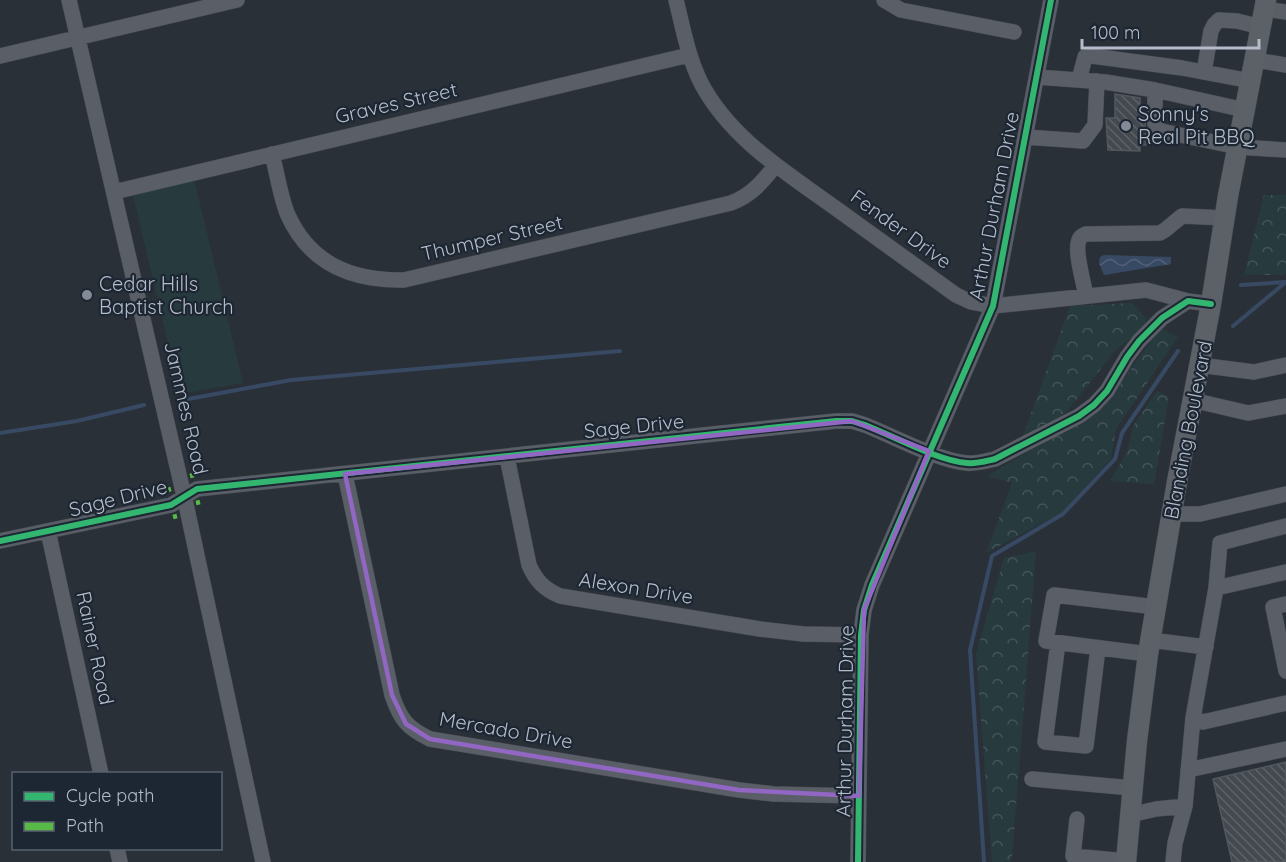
<svg xmlns="http://www.w3.org/2000/svg" width="1286" height="862" font-family="Quicksand,sans-serif">
<style>
.green{fill:#273a3e}
.forest{fill:url(#forest-crowns)}
.water{fill:url(#water-waves)}
.lines{fill:none;stroke-linecap:round;stroke-linejoin:round}
.stream{stroke:#384963;stroke-width:4}
.building{fill:url(#building-back-hatch);stroke:#52575f;stroke-width:1.5}
.minor-casing{stroke:#484c53;stroke-width:16}
.major-casing{stroke:#484c55;stroke-width:21}
.minor{stroke:#5a5e66;stroke-width:15}
.major{stroke:#5c6168;stroke-width:20}
.quiet{stroke:#58b947;stroke-width:4.5;stroke-dasharray:9 4.5;stroke-linecap:butt}
.cycleway-casing{stroke:#1d2633;stroke-width:10}
.cycleway{stroke:#33b770;stroke-width:6}
.marked{fill:none;stroke:#9266c3;stroke-width:4.5;stroke-linejoin:round}
.poi-dot{fill:#848b96;stroke:#1d2633;stroke-width:2}
.labels{text-anchor:middle;stroke-width:4.5;stroke-linejoin:round;paint-order:stroke}
.street-label{font-size:20px;fill:#b4bcc9;stroke:#1d2633}
.poi-label{font-size:20px;fill:#b4bcc9;stroke:#1d2633;text-anchor:start}
</style>
<defs>
<pattern id="forest-crowns" width="20" height="18" patternUnits="userSpaceOnUse" patternTransform="scale(1.5)"><rect width="20" height="18" fill="#273a3e"/><path d="M2 6a3 3 0 1 1 6 0M12 15a3 3 0 1 1 6 0" fill="none" stroke="#445559"/></pattern>
<pattern id="water-waves" width="16" height="10" patternUnits="userSpaceOnUse" patternTransform="scale(1.5)"><rect width="16" height="10" fill="#384963"/><path d="M0 5q4-4 8 0t8 0" fill="none" stroke="#526178"/></pattern>
<pattern id="building-back-hatch" width="6" height="6" patternUnits="userSpaceOnUse" patternTransform="scale(1.5)"><rect width="6" height="6" fill="#444950"/><path d="M-1 5l2 2M0 0l6 6M5-1l2 2" fill="none" stroke="#5d6168"/></pattern>
</defs>
<rect width="100%" height="100%" fill="#2a3038"/>
<!-- green -->
<path class="green" d="M194,179L243,383L180,394L133,195L136,193Z"/>
<!-- forest -->
<path class="forest" d="M1264,195H1286V273L1283,275H1244Z
M1132,303L1146,318V326L1115,351L1061,419L1021,441L1070,306Z
M1160,328L1178,337L1116,429L1111,459L1063,512L986,553L1012,483L987,476L1104,407Z
M1157,391L1169,397L1154,484L1110,481L1127,452L1133,426Z
M1036,551L1012,858L1011,862H992L976,654L1004,558Z"/>
<!-- water -->
<path class="water" d="M1104,255L1171,257V264L1104,275L1099,263L1100,257Z"/>
<g class="lines">
<!-- stream -->
<path class="stream" d="M1241,285L1285,282
M1233,326L1286,282
M183,400L291,380L620,351
M0,433L77,421L144,405
M984,862L970,650L992,556L1063,514L1115,459L1122,433L1178,351"/>
</g>
<!-- building -->
<path class="building" d="M1115,94L1140,98V117H1145L1146,145H1140V151L1108,150L1106,118H1115Z
M1286,762V862H1232L1213,779Z"/>
<g class="lines">
<!-- minor casing -->
<g class="minor-casing">
<path id="minor" d="M69,0L187,509L263,862
M676,0C683,28 688,57 701,83C730,138 784,171 834,207C874,236 915,265 956,295L971,302L993,306L1146,290L1188,301
M884,0L901,10L1014,32
M1265,9L1286,12
M0,56L237,0
M1255,60L1286,65
M1204,72L1211,31L1214,25L1219,20L1237,21L1261,27
M1037,77L1105,82L1155,90L1245,110
M1079,80L1085,57L1092,56L1182,68L1251,81
M1155,90V125L1161,131L1238,147L1286,150
M1025,137L1083,141L1095,125L1097,81
M272,154C277,173 280,195 287,213C309,264 352,281 404,280L731,203C752,195 762,182 776,165
M114,192L689,55
M1086,296C1084,283 1074,251 1079,240C1080,236 1082,236 1086,234L1160,233L1165,230L1182,216L1225,218
M1199,365L1254,372L1286,365
M1192,400L1248,413L1286,406
M507,457L529,565C536,581 544,589 560,596L760,629L803,634L861,635
M345,474L392,695C400,719 407,728 430,739L739,790L774,794L859,796
M1172,514H1200L1286,494
M48,531L101,774
M0,541L171,505L197,489L836,421H852L865,425C893,436 939,461 967,463C976,464 986,461 995,459L1079,416L1094,405L1107,391L1127,357L1139,341L1162,318L1188,301L1211,304
M1216,588L1286,572
M1286,604L1273,607L1286,671
M1150,640L1206,647
M1058,643L1045,742L1086,746L1098,648
M1148,654L1046,641L1054,595L1156,607
M1193,718L1203,722L1286,703
M1188,770L1286,749
M1032,779L1132,788
M1130,815L1156,809L1185,806
M1077,819L1073,856L1126,861
M117,848L120,862
M858,862L861,635L864,610L872,585L993,306L1051,0
M1173,862L1175,843L1185,806L1193,718L1216,588L1220,543L1286,526"/>
</g>
<!-- major casing -->
<g class="major-casing">
<path id="major" d="M1126,862L1137,741L1148,654L1177,482L1211,304L1228,196L1266,0"/>
</g>
<!-- minor -->
<use href="#minor" class="minor"/>
<!-- major -->
<use href="#major" class="major"/>
<!-- quiet -->
<path class="quiet" d="M190,476L194,475
M167,490L171,489
M196,503L200,502
M173,517L177,516"/>
<!-- cycleway casing -->
<g class="cycleway-casing">
<path id="cycleway" d="M0,541L171,505L197,489L836,421H852L865,425C893,436 939,461 967,463C976,464 986,461 995,459L1079,416L1094,405L1107,391L1127,357L1139,341L1162,318L1188,301L1211,304
M858,862L861,635L864,610L872,585L993,306L1051,0"/>
</g>
<!-- cycleway -->
<use href="#cycleway" class="cycleway"/>
</g>
<!-- marked area -->
<path class="marked" d="M852,421L929,451L864,610L859,796L739,790L430,739L406,724L392,695L345,474Z"/>
<!-- markers -->
<g class="poi-dot">
<circle cx="1126" cy="126" r="6"/>
<circle cx="87" cy="295" r="6"/>
</g>
<g class="labels">
<!-- street labels -->
<g class="street-label">
<text transform="translate(396 103) rotate(-13)" y="7">Graves Street</text>
<text transform="translate(994 206) rotate(-79)" y="7">Arthur Durham Drive</text>
<text transform="translate(901 229) rotate(36)" y="7">Fender Drive</text>
<text transform="translate(492 238) rotate(-13)" y="7">Thumper Street</text>
<text transform="translate(186 408) rotate(77)" y="7">Jammes Road</text>
<text transform="translate(634 426) rotate(-6)" y="7">Sage Drive</text>
<text transform="translate(1188 430) rotate(-79)" y="7">Blanding Boulevard</text>
<text transform="translate(118 498) rotate(-14)" y="7">Sage Drive</text>
<text transform="translate(636 588) rotate(9)" y="7">Alexon Drive</text>
<text transform="translate(95 648) rotate(78)" y="7">Rainer Road</text>
<text transform="translate(845 721) rotate(-89)" y="7">Arthur Durham Drive</text>
<text transform="translate(506 730) rotate(10)" y="7">Mercado Drive</text>
</g>
<!-- poi labels -->
<g class="poi-label">
<text x="1138" y="121">Sonny's<tspan x="1138" dy="23">Real Pit BBQ</tspan></text>
<text x="99" y="291">Cedar Hills<tspan x="99" dy="23">Baptist Church</tspan></text>
</g>
</g>
<!-- legend -->
<rect x="12" y="772" width="210" height="78" fill="#1d2633" stroke="#59626f" stroke-width="1.5"/>
<rect x="24" y="792" width="30" height="9" fill="#33b770" stroke="#59626f" stroke-width="1.5"/>
<text x="66" y="802" font-size="18" fill="#b4bcc9">Cycle path</text>
<rect x="24" y="822" width="30" height="9" fill="#58b947" stroke="#59626f" stroke-width="1.5"/>
<text x="66" y="832" font-size="18" fill="#b4bcc9">Path</text>
<!-- scale -->
<path d="M1082 39v9h177v-9" fill="none" stroke="#b4bcc9" stroke-width="3"/>
<text x="1091" y="39" font-size="18" fill="#b4bcc9" stroke="#1d2633" stroke-width="4.5" paint-order="stroke">100 m</text>
</svg>
